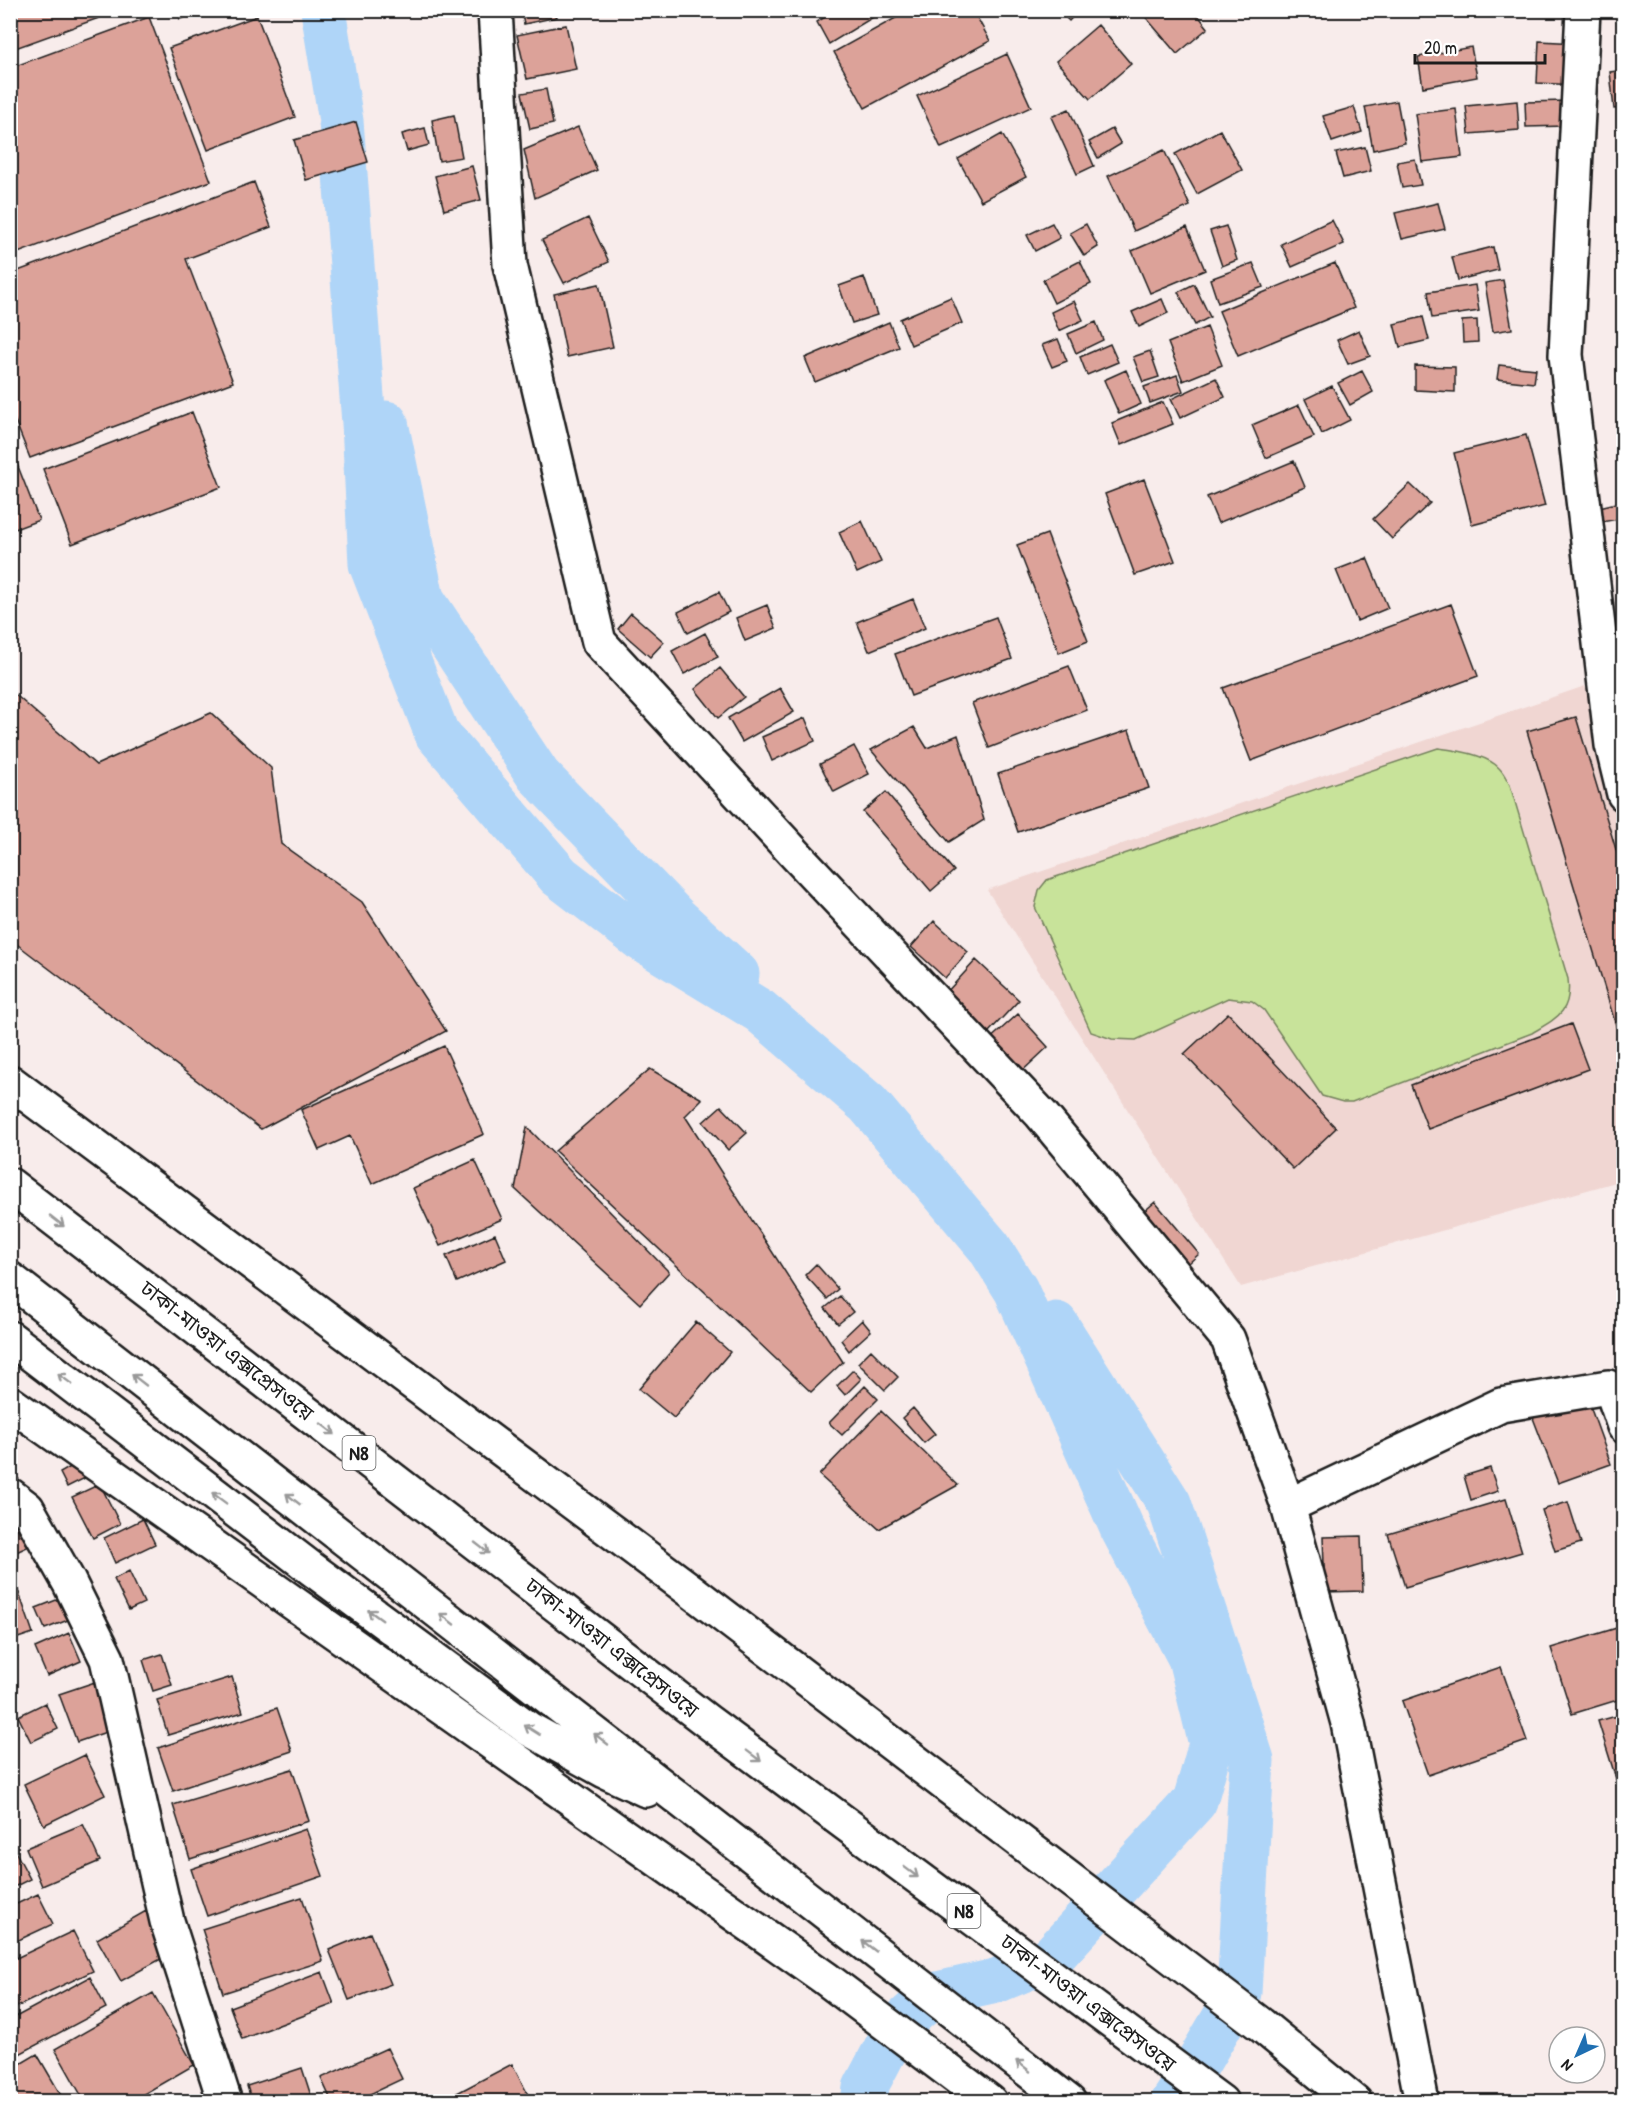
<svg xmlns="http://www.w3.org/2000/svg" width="1634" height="2112" font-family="'Patrick Hand','Noto Sans Bengali',sans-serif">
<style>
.built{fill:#f0d6d2}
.green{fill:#c8e39a;stroke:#72805b;stroke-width:1.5}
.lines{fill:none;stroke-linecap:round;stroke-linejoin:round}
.canal{stroke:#afd5f8;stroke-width:45}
.building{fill:#dca299;stroke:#1c1c1c;stroke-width:1.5}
.minor-casing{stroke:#1c1c1c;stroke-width:38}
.tertiary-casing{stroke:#1c1c1c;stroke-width:38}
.motorway-casing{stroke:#1c1c1c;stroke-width:38}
.minor{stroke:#fff;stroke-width:33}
.tertiary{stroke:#fff;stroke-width:33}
.motorway{stroke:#fff;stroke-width:33}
.oneway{stroke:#999}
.labels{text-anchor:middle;stroke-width:4.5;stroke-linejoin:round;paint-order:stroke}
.shield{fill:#fff;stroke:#606060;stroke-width:1.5}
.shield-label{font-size:20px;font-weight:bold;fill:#1c1c1c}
.street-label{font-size:21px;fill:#1c1c1c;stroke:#fff}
</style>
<rect width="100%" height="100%" fill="#f8eceb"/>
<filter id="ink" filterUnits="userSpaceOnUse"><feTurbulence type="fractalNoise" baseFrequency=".0167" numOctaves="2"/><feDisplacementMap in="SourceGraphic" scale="12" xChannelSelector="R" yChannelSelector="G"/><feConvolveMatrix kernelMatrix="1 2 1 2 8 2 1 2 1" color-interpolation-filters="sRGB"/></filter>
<g filter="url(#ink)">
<!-- built -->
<path class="built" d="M1585,686L1623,830V1180L1241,1287L987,890Z"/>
<!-- green -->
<path class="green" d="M1438,748C1456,750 1487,755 1499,768C1504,773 1507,780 1510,785L1568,979C1572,1012 1557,1018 1532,1033L1352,1102H1343L1322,1096L1264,1010L1252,1001L1228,998L1136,1040L1112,1039L1091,1032L1035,907L1039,890L1047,880Z"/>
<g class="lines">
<!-- canal -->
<path class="canal" d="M323,10L341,121L364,423L371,564L437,734L559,876L640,938L760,1011L868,1104L989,1247L1016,1290L1122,1528L1190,1658L1211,1744L1195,1801L1051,1958L996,1981L933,1995L897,2027L865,2088L863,2102
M386,423L422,599L538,775L676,918L737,974
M1056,1324L1169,1503L1252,1760L1239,1993L1192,2073L1173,2102"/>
</g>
<!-- building -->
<path class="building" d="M10,10H121L10,50Z
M177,10H208L180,19Z
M521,10H555L557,17L524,24Z
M836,10H872L875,16L829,44L817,22Z
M910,10H973L990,41L865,108L834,52Z
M1058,10H1079L1069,21Z
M1147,10H1194L1208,28L1177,54L1143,14Z
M257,16L295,117L208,150L169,48Z
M149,17L211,181L10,256V68Z
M566,25L576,69L527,79L517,35Z
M1098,25L1131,64L1090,99L1056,61Z
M1539,41L1578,43L1577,85L1537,83Z
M1471,47L1477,77L1423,87L1418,57Z
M1007,54L1031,107L941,148L917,96Z
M1624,70V108L1614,109L1610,72Z
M546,89L553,124L530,129L522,93Z
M1397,101L1405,143L1373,150L1365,107Z
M1517,101L1519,130L1469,134L1466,106Z
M1566,101V126L1526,127L1525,102Z
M1354,107L1362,132L1332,142L1323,116Z
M1069,109L1094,166L1077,174L1051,117Z
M1456,109L1462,157L1422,162L1415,114Z
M454,115L462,157L439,161L432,120Z
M356,122L368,162L306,180L294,140Z
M578,127L597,170L535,198L524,150Z
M425,128L429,145L407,151L402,134Z
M1112,129L1121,144L1098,158L1089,142Z
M1220,130L1242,170L1197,194L1175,154Z
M1002,134L1026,177L981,201L958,159Z
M1365,147L1371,171L1343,178L1336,153Z
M1164,150L1190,206L1134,231L1108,176Z
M1415,159L1421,185L1402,188L1397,162Z
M472,166L481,200L444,210L435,176Z
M254,182L271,227L186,259L233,382L30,458L10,408V274Z
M1438,203L1445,229L1402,239L1395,213Z
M588,218L609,262L564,283L542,240Z
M1332,220L1344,244L1292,267L1281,244Z
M1052,223L1060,238L1035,251L1027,235Z
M1086,224L1098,247L1084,256L1070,233Z
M1226,226L1237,260L1222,266L1210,231Z
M1187,227L1205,270L1150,293L1132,251Z
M1493,247L1498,270L1458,280L1452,257Z
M1080,261L1091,284L1054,303L1043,280Z
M1253,263L1263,287L1218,303L1210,279Z
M1335,263L1354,308L1238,356L1219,311Z
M864,277L877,315L852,323L839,286Z
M1503,280L1512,329L1493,332L1485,283Z
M599,284L613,347L567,357L554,294Z
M1194,284L1210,317L1195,325L1178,292Z
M1475,285L1479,311L1432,318L1428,292Z
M951,297L962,323L911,345L900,319Z
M1162,299L1168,313L1139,327L1132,312Z
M1074,301L1083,320L1059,331L1051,312Z
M1423,317L1429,340L1400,347L1394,324Z
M1477,320L1478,342L1463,343L1462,321Z
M889,322L899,347L815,382L805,358Z
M1096,322L1103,340L1076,353L1068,334Z
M1207,327L1222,365L1183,381L1168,343Z
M1359,330L1370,356L1348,364L1337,340Z
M1058,339L1067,361L1052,367L1042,345Z
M1110,344L1118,362L1087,375L1080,357Z
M1150,351L1159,377L1143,382L1133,357Z
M1499,365L1536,369L1534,383L1497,379Z
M1415,366L1455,367V392L1415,390Z
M1126,370L1141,404L1119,414L1104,380Z
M1362,371L1373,392L1350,405L1338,383Z
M1177,375L1183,391L1150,403L1144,387Z
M1216,378L1225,397L1180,418L1171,399Z
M1332,386L1350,420L1322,434L1305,399Z
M1163,402L1173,424L1121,445L1112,423Z
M1299,405L1314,437L1266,458L1252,425Z
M192,412L221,487L72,544L43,469Z
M1526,435L1545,506L1472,525L1454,453Z
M10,446L39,520L10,531Z
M1294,461L1305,487L1218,523L1207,497Z
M1144,479L1175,561L1135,575L1105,494Z
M1410,484L1430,503L1392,539L1373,519Z
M1621,502L1624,518L1602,522L1599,507Z
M862,521L881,562L857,573L839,532Z
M1047,534L1088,641L1059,653L1017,545Z
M1367,558L1388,608L1357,621L1336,570Z
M719,592L729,612L688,633L678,612Z
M913,599L925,628L869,651L857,622Z
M1451,604L1478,676L1251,761L1223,688Z
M767,605L776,628L745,641L736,618Z
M631,613L664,642L650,657L618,629Z
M996,617L1012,659L911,696L895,654Z
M705,633L718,657L684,674L672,651Z
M1069,666L1087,710L989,748L972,703Z
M720,668L744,697L718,718L695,689Z
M780,688L794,712L742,742L728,718Z
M10,690L96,765L211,713L271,768L281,844L362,902L446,1031L261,1129L10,939Z
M1576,717L1624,876V1052L1527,731Z
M805,718L815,741L772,761L762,737Z
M914,727L927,748L958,735L984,820L949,842L871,750Z
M1129,730L1149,788L1018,832L998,774Z
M854,746L869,774L834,792L820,764Z
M886,792L954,871L931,891L863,812Z
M934,921L968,952L945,978L911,947Z
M976,960L1019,1000L988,1033L946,993Z
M1228,1013L1336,1128L1293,1169L1184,1054Z
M1018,1014L1048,1047L1018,1075L988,1041Z
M1571,1024L1588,1069L1428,1129L1411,1085Z
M444,1046L484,1134L372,1184L350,1136L319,1150L301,1110Z
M650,1069L702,1099L685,1116L843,1362L811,1392L555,1151Z
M721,1106L747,1133L728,1150L703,1122Z
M527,1127L669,1272L640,1304L515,1189Z
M475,1160L502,1219L440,1246L413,1188Z
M1155,1202L1199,1254L1179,1272L1134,1220Z
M495,1234L506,1260L457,1282L446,1256Z
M816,1264L838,1289L827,1299L805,1275Z
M840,1296L853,1312L838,1324L825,1308Z
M862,1320L871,1331L849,1351L841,1340Z
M696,1322L730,1352L674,1418L639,1389Z
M871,1350L898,1377L885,1390L858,1363Z
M853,1370L861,1379L845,1395L837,1386Z
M865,1386L878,1399L842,1435L829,1423Z
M1587,1398L1611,1464L1558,1483L1533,1418Z
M913,1408L935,1434L924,1443L902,1418Z
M881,1411L958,1485L879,1529L819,1475Z
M79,1462L87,1477L67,1487L60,1473Z
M1490,1468L1498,1491L1471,1500L1464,1476Z
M100,1484L120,1524L93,1538L72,1497Z
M1506,1499L1522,1552L1405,1587L1388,1534Z
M1568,1502L1581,1543L1555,1551L1542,1510Z
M143,1519L155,1544L115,1563L104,1538Z
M30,1520L40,1541L10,1555V1528Z
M1361,1536L1363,1591L1325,1592L1323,1537Z
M10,1567L33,1633L15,1639L10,1625Z
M129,1571L144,1603L129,1610L114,1579Z
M64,1597L73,1618L45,1629L36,1608Z
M1620,1627L1624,1636V1698L1572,1714L1551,1648Z
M69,1633L81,1661L47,1676L35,1648Z
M162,1654L172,1685L153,1691L143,1660Z
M1501,1667L1527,1741L1428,1775L1402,1701Z
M232,1677L243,1712L168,1735L157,1700Z
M95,1682L112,1730L77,1742L59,1694Z
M45,1703L58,1729L31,1742L18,1716Z
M277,1708L292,1751L173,1791L158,1748Z
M1624,1714V1783L1618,1785L1598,1721Z
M85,1755L105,1795L44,1825L24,1784Z
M292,1769L309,1821L190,1859L173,1805Z
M83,1824L100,1861L42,1886L26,1848Z
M306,1829L323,1876L207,1916L191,1869Z
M13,1847L30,1879L10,1889V1848Z
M38,1894L53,1924L10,1944V1907Z
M302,1897L323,1961L223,1993L202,1929Z
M146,1911L170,1954L121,1981L97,1939Z
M73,1931L93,1971L10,2010V1961Z
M370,1933L391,1984L349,2000L329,1950Z
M322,1972L334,2004L242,2039L230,2007Z
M90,1977L106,2008L10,2059V2020Z
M153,1993L194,2065L130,2102H85L55,2049Z
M387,2048L402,2079L353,2102H332L321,2078Z
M37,2054L65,2102H10V2070Z
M512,2064L532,2102H440Z
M302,2068L313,2102H252L247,2086Z"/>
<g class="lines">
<!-- minor casing -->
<g class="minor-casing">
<path id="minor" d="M495,10L510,265L599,642L796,855L1041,1114L1228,1339L1288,1506L1348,1723L1422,2102
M1583,10L1566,355L1612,745L1624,794
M10,1495L27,1508L69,1582L107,1659L167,1921L225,2102
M1288,1506L1501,1405L1608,1387L1612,1391L1624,1426"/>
</g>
<!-- tertiary casing -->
<g class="tertiary-casing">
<path id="tertiary" d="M10,1082L690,1590L1260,2024L1355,2102
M10,1403L825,1978L990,2102"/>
</g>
<!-- motorway casing -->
<g class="motorway-casing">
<path id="motorway" d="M10,1185L707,1721L1221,2102
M10,1279L1069,2102
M10,1338L312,1569L529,1729L605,1771L646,1790"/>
</g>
<!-- minor -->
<use href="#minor" class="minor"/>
<!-- tertiary -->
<use href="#tertiary" class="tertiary"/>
<!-- motorway -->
<use href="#motorway" class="motorway"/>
</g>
<!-- one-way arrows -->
<defs><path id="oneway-shaft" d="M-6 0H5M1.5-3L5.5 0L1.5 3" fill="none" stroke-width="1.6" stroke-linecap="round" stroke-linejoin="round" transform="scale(1.5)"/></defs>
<g class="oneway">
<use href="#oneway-shaft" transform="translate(57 1221) rotate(38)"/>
<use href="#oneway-shaft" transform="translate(65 1379) rotate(-143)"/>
<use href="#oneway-shaft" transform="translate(139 1380) rotate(-142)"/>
<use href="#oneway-shaft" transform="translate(328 1429) rotate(38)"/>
<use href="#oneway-shaft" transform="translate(219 1498) rotate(-143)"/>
<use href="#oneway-shaft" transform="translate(293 1499) rotate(-142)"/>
<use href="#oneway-shaft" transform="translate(482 1548) rotate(38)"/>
<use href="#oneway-shaft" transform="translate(375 1615) rotate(-144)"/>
<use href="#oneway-shaft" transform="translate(447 1619) rotate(-142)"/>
<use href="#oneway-shaft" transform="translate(532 1730) rotate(-148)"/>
<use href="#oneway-shaft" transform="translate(601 1739) rotate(-142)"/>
<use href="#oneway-shaft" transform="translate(754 1756) rotate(37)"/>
<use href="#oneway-shaft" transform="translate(911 1872) rotate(37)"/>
<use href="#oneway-shaft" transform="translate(869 1946) rotate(-142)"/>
<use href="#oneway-shaft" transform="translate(1023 2066) rotate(-142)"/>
</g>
</g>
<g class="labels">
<!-- shield labels -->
<g class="shield">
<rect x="342.5" y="1436" width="33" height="34" rx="4.5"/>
<rect x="947.5" y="1894" width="33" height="34" rx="4.5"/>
</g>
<g class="shield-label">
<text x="359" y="1460">N8</text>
<text x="964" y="1918">N8</text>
</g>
<!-- street labels -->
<g class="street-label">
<text transform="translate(227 1351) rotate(38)" y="7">ঢাকা-মাওয়া এক্সপ্রেসওয়ে</text>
<text transform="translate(612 1648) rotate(38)" y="7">ঢাকা-মাওয়া এক্সপ্রেসওয়ে</text>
<text transform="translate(1088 2003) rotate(37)" y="7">ঢাকা-মাওয়া এক্সপ্রেসওয়ে</text>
</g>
</g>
<!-- margin -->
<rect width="1634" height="2112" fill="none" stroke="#fff" stroke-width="36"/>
<rect x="18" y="18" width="1598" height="2076" fill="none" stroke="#1c1c1c" stroke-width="2" filter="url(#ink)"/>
<!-- north arrow -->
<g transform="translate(1577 2055) rotate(224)"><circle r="28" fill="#ffffff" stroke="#a4a4a4" stroke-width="1.5"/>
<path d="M0-4.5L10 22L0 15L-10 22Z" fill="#1f6fb2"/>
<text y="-9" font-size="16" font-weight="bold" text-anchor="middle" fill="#1c1c1c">N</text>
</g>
<!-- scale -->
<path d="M1415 54v9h130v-9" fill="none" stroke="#1c1c1c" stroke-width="3"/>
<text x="1424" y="54" font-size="18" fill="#1c1c1c" stroke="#ffffff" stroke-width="4.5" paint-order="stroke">20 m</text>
</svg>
